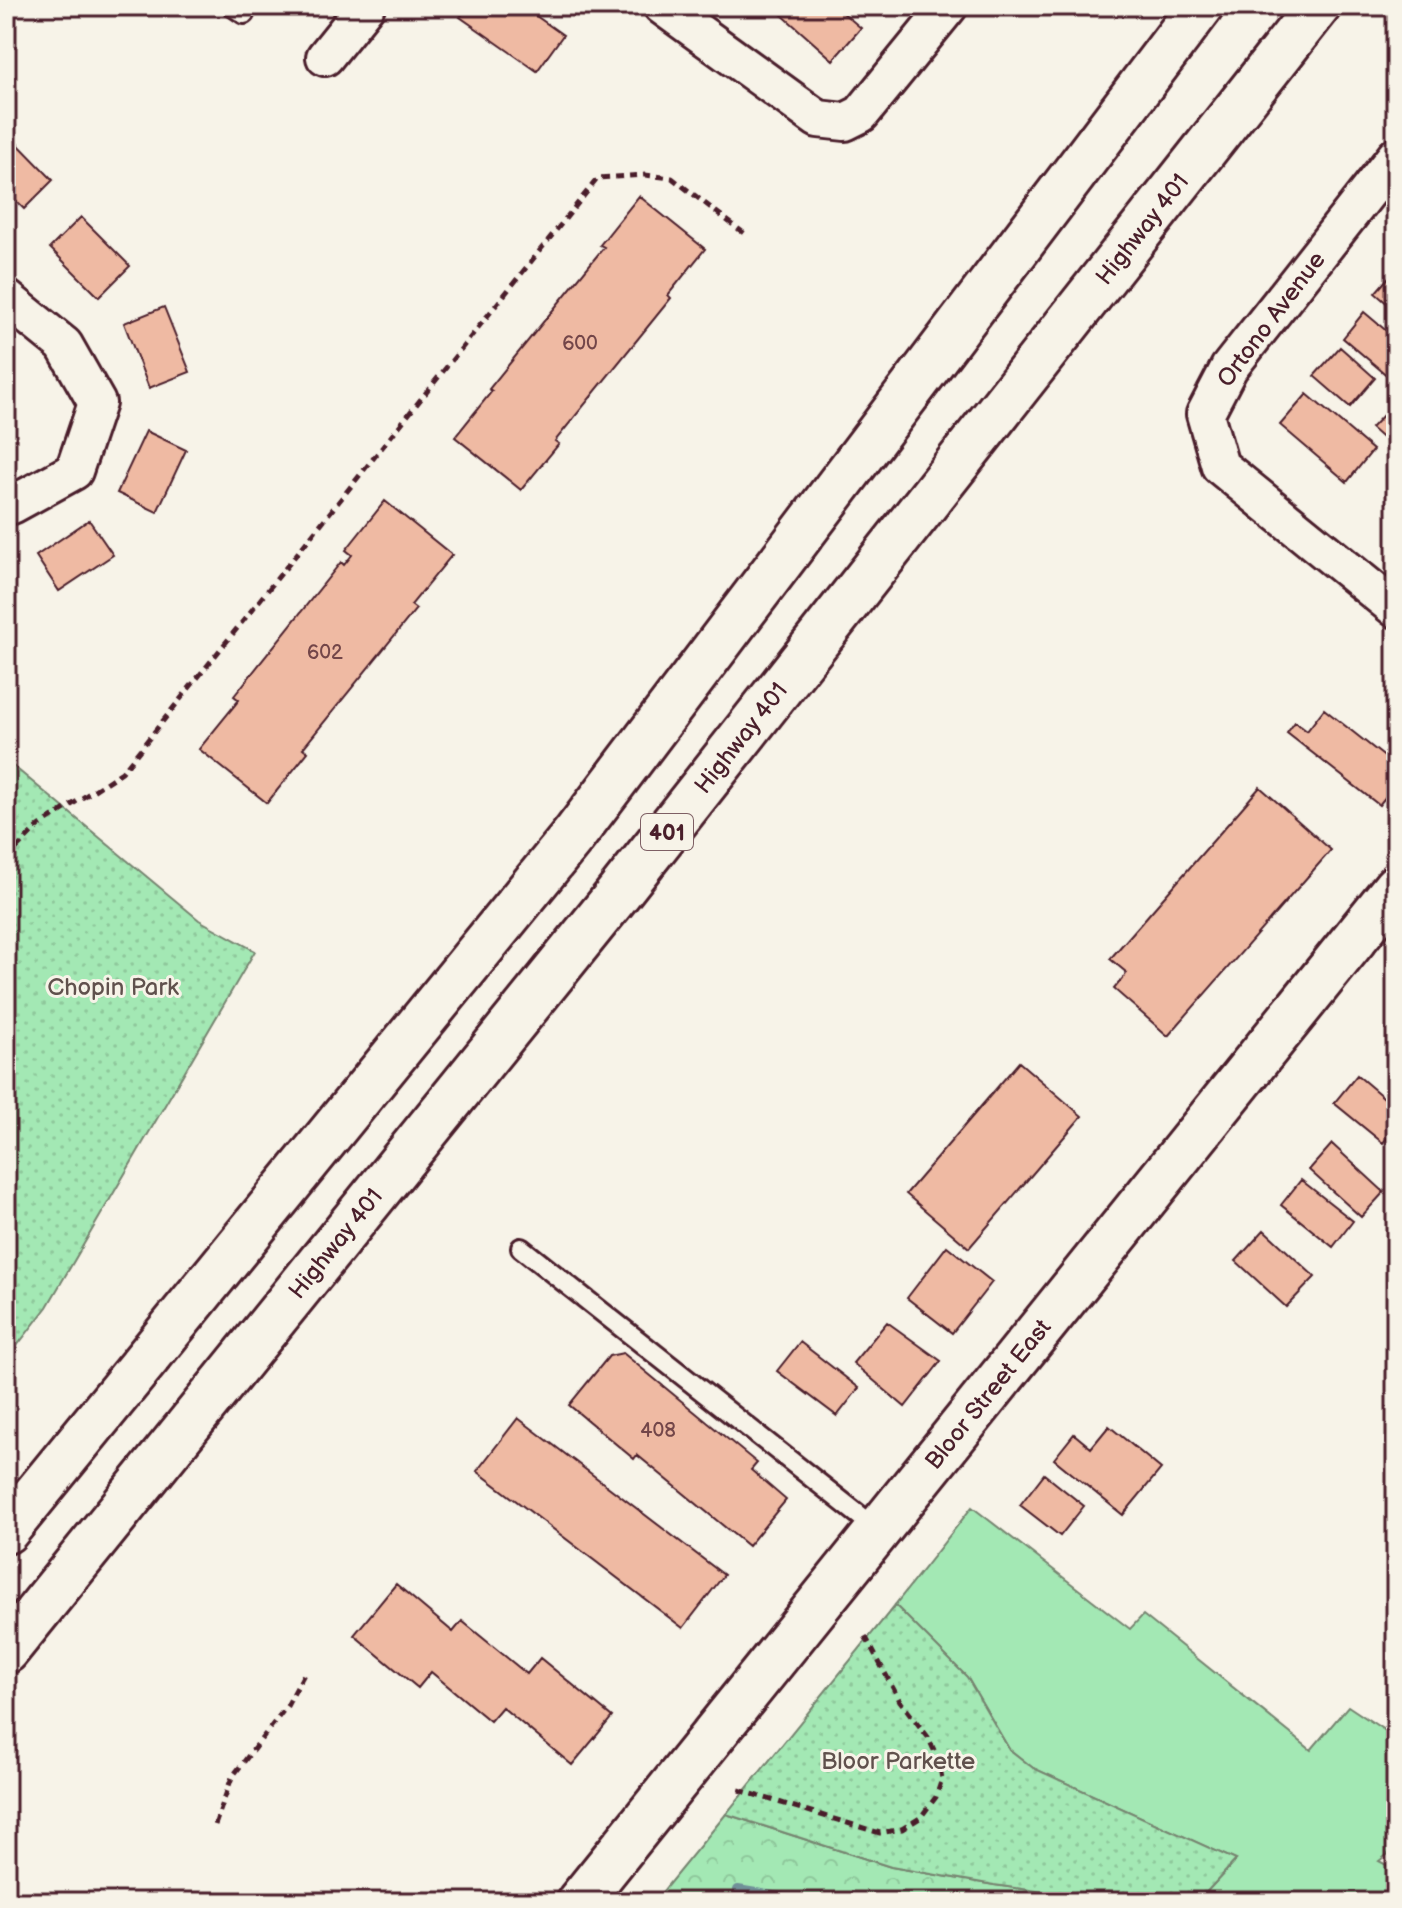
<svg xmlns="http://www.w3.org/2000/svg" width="1402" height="1908" font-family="'Balsamiq Sans',sans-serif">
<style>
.grass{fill:#a3e8b4;stroke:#768470;stroke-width:2}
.forest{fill:url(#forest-crowns);stroke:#768470;stroke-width:2}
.park{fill:url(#park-dots);stroke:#768470;stroke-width:2}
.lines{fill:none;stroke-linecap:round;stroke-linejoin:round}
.stream{stroke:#709098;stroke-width:10}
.building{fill:#efbaa3;stroke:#4a1f2b;stroke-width:2}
.service-casing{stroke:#4a1f2b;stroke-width:24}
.minor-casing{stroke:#4a1f2b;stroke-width:42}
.secondary-casing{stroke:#4a1f2b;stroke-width:50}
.motorway-casing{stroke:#4a1f2b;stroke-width:50}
.path{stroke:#4a1f2b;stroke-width:5;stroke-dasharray:8 6;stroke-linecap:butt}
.service{stroke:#f7f3e8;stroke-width:18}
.minor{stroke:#f7f3e8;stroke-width:36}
.secondary{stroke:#f7f3e8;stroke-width:44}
.motorway{stroke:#f7f3e8;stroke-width:44}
.labels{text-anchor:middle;stroke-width:6;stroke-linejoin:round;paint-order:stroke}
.number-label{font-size:20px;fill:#734649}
.shield{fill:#f7f3e8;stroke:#7e5f64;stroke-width:2}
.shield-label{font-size:22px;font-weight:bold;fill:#4a1f2b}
.street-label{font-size:24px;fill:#4a1f2b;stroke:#f7f3e8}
.park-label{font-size:24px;fill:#60514d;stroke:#f7f3e8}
</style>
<defs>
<pattern id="forest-crowns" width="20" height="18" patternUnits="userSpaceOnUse" patternTransform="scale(2)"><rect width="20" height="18" fill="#a3e8b4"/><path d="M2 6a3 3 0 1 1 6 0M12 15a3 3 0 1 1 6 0" fill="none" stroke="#8ec79b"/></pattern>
<pattern id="park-dots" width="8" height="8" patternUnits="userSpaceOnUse" patternTransform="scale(2)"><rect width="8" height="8" fill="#a3e8b4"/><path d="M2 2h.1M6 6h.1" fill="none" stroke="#8ec79b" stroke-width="1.8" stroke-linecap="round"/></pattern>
</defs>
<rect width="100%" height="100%" fill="#f7f3e8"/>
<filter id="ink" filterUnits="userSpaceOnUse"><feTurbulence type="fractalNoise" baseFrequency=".0125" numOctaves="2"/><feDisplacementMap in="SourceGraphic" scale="16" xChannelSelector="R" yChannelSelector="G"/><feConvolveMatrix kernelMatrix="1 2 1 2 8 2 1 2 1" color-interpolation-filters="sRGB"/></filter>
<g filter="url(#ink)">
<!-- grass -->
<path class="grass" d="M972,1507L1130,1629L1143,1615L1311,1750L1348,1706L1396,1738V1848L1379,1861L1396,1870V1902H1101L1100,1900L1200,1899L1236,1860L1033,1768L1009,1749L967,1677L895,1605Z"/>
<!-- forest -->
<path class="forest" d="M726,1814L891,1867L994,1885L1100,1900L1101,1902H654Z"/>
<!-- park -->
<path class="park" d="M6,760L199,920L255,951L47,1307L6,1360Z
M895,1605L967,1677L1009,1749L1033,1768L1236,1860L1200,1899L1100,1900L994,1885L891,1867L726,1814Z"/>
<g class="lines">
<!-- stream -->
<path class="stream" d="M738,1890L809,1902"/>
</g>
<!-- building -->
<path class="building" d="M469,6H522L563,35L537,71L460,17Z
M789,6H835L861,28L833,60L781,14Z
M6,132L53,180L24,209L6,191Z
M639,196L705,249L668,295L671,298L555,441L559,444L521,490L455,437L492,391L489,389L604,247L600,245Z
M81,217L130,266L99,297L50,248Z
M1396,269V311L1375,293Z
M164,307L190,372L149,388L124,323Z
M1364,312L1396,339V383L1343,338Z
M1340,347L1375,378L1350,407L1314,376Z
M1307,394L1373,450L1347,482L1280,425Z
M1387,411L1396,419V450L1371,428Z
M146,431L186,450L157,512L117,493Z
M385,501L452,555L411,605L416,609L303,748L308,752L267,803L199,749L239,700L234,696L341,562L344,565L352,555L346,550Z
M89,520L113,555L59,591L36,556Z
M1324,709L1396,766V784L1379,805L1287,733L1295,722L1307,731Z
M1260,787L1331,850L1168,1036L1114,989L1127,973L1110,959Z
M1396,1050V1068L1387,1060Z
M1019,1062L1082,1116L969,1248L906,1194Z
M1357,1075L1396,1108V1127L1383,1143L1334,1103Z
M1332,1144L1384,1192L1361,1217L1309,1170Z
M1301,1180L1353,1221L1333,1247L1281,1205Z
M1264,1230L1315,1277L1286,1307L1236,1261Z
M947,1246L992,1282L952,1333L907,1298Z
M887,1322L941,1361L905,1407L853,1363Z
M800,1342L859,1388L837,1416L777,1371Z
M623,1353L757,1463L751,1470L786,1500L748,1546L637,1455L634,1459L569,1405L609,1356Z
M518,1418L724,1575L683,1628L477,1471Z
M1109,1426L1161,1469L1123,1515L1054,1459L1074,1434L1091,1448Z
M1044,1474L1084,1506L1060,1536L1020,1505Z
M396,1584L453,1632L462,1621L527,1674L540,1658L612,1717L572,1765L502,1707L490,1721L431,1672L418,1688L354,1635Z"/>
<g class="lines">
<!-- service casing -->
<g class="service-casing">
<path id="service" d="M232,6L244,14
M521,1248L878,1530"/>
</g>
<!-- minor casing -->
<g class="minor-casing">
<path id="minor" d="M662,6L818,119L845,122L861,114L949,6
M325,57L366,6
M1396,156L1229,368L1205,414L1220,466L1396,609
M6,298L64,345L97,403L74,471L12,505L6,503"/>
</g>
<!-- secondary casing -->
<g class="secondary-casing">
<g id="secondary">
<path id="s1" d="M579,1902L1396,887"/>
</g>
</g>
<!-- motorway casing -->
<g class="motorway-casing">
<g id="motorway">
<path d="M6,1531L574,835L1201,6"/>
<path id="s2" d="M6,1651L613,900L1318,6"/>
</g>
</g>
<!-- path -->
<path class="path" d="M6,859L39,826L122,772L598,178L645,175L672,178L745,234
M739,1790L880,1833L902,1829L920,1818L936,1797L942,1779L939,1761L928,1737L900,1701L864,1634
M215,1825L232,1777L287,1706L304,1674"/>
<!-- service -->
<use href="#service" class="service"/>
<!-- minor -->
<use href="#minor" class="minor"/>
<!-- secondary -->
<use href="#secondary" class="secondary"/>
<!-- motorway -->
<use href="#motorway" class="motorway"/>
</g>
</g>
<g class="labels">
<!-- number labels -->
<g class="number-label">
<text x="580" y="350">600</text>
<text x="325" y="659">602</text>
<text x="658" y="1437">408</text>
</g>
<!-- shield labels -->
<rect class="shield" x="641" y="814" width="52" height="36" rx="6"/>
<g class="shield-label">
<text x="667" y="840">401</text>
</g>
<!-- street labels -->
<g class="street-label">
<text dy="8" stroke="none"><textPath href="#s2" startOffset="1820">Highway 401</textPath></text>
<text transform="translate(1271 319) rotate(-53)" y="8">Ortono Avenue</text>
<text dy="8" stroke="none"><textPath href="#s2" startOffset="1172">Highway 401</textPath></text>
<text dy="8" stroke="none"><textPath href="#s2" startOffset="524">Highway 401</textPath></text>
<text dy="8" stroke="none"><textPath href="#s1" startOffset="652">Bloor Street East</textPath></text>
</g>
<!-- park labels -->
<g class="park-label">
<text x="113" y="995">Chopin Park</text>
<text x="898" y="1769">Bloor Parkette</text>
</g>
</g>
<!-- margin -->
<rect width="1402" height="1908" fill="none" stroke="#f7f3e8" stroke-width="32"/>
<rect x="16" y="16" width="1370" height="1876" fill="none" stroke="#4a1f2b" stroke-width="3" filter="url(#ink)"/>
</svg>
